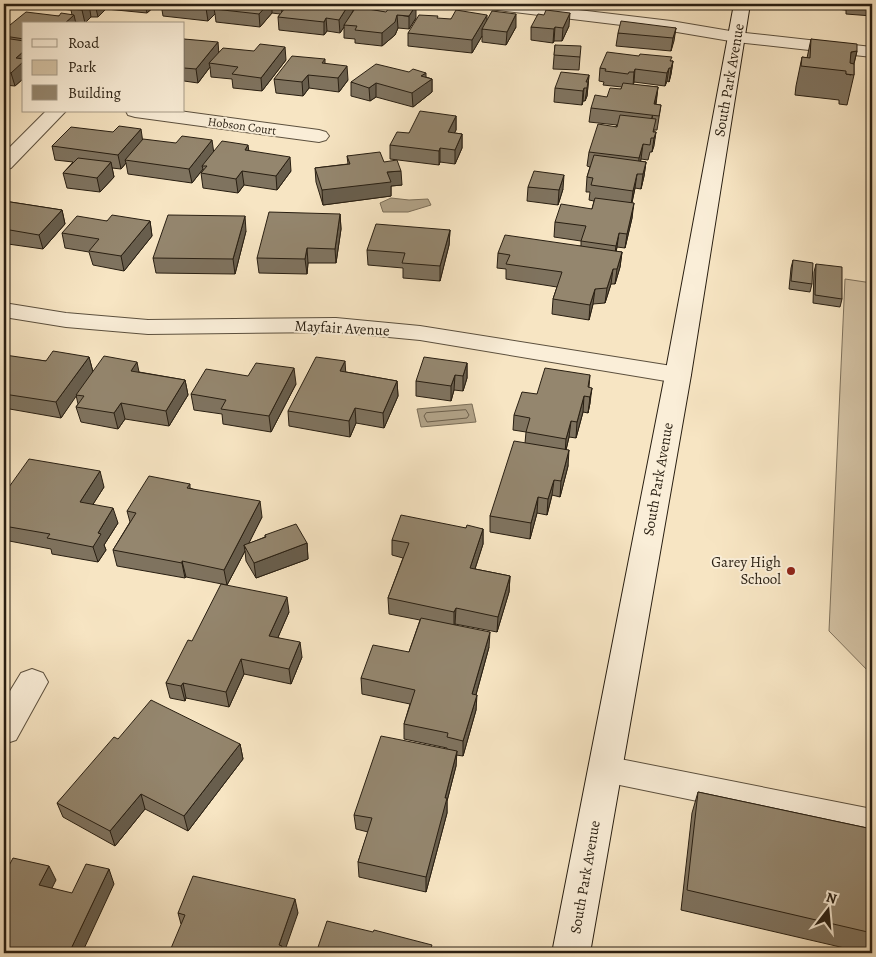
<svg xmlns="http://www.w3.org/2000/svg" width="876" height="957" font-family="Alegreya,serif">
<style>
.green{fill:#d4c3a5;stroke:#7e715c}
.water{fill:#b1a287;stroke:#7b6e58}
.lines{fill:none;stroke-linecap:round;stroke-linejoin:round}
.shore{stroke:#6d604c;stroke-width:1}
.lane-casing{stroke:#5c503e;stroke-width:2}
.street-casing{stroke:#5c503e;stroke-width:2}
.secondary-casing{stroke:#291f12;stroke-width:2}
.lane{fill:#faeed8;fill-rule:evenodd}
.street{fill:#faeed8;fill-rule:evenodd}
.secondary{fill:#faeed8;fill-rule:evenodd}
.wall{fill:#7f735f;stroke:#291f12}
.shaded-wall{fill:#685e4d;stroke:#291f12}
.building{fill:#94866e;stroke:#291f12}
.poi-dot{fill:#8f2418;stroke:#faeed8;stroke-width:2}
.labels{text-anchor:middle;stroke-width:4;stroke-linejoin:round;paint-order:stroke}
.far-street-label{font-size:12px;fill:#291f12;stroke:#faeed8}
.street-label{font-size:15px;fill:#291f12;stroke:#faeed8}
.poi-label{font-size:15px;fill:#291f12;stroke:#faeed8;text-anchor:end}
</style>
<rect width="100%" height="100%" fill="#f7e5c3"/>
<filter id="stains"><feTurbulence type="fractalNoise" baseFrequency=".004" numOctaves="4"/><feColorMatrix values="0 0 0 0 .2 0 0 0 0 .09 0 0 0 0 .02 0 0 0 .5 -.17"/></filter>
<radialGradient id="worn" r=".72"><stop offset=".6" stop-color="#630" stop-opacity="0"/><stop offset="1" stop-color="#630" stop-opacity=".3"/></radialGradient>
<!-- green -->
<path class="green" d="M845,279L872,283V675L829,631Z"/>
<!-- water -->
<path class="water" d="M391,198L409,200L428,199L431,205L408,212H383L380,203Z
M472,404L476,422L421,427L417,409Z"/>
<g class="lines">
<!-- shore -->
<path class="shore" d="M466,410L469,415L467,418L427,422L424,416L426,413Z"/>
<!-- lane casing -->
<g class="lane-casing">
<path id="lane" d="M605,756L872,809V837L605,782L595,778L590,769L595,760Z"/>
</g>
<!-- street casing -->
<g class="street-casing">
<path id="street" d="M481,4H528L671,21L736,32L872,47V57L736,42L671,31L489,9L483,7Z
M46,111H66L11,168L4,170V153Z
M126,111H179L319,130L326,132L329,136L326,140L319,142L135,117L128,115Z
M4,303L66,313L148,320L336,318L420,326L678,367L687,369L691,375L687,381L678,383L420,340L336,332L148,334L66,327L4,317Z
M32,669L43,673L48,682L16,740L4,744V701L21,673Z"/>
</g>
<!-- secondary casing -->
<g class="secondary-casing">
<path id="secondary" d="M734,4H750L691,375L590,953H552L665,375Z"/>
</g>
<!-- lane -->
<use href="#lane" class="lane"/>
<!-- street -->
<use href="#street" class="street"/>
<!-- secondary -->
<use href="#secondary" class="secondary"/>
</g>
<!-- wall -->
<path class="wall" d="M60,4H157L147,13L106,9L98,17H91L85,23L75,22L76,24H24V78L15,86L4,85V26L59,16L72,15L71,10L61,9Z
M161,4H353V11L351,15L356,7L416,18L409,29L398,28L395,35L382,46L355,43V39L344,38V27L340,33L327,31L324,35L279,30L278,17L280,14L272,13L260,27L216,22L215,14L208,21L163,16Z
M827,4H872V16L846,14V10L827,8Z
M451,19L487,21L516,27L506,45L482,42V36L472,53L408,46V33Z
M569,26L562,41H554L553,43L531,40V27Z
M676,28L671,51L616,46L618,33Z
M184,39L219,52L286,60L262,91L233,88L232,79L211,77L210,67L198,83L184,81Z
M811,39L857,51L854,64V75L847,105L839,104V100L795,95L796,86L802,57L807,58Z
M555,45L580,57L579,70L553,69Z
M325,59V64L348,80L339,92L309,88L303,96L276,93L274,79Z
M671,61H673L671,74L669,82L667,81L665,86L634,82L633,85L658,87L656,105H661L657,130H654V132H656L652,152H650L648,160L641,159L640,161L646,162L644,176L641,189L635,188L632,203V218L625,248L617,247L616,252H622L620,267L615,284H611L605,303L593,304L589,320L552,314L553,299L557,287L506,279V269L497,268L498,253L581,246V241L554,237L555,222L592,209L594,201L589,200L590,192H586L587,177L590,167L587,166L589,152L617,125L589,122L591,108L607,97L621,89L622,87L603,85L604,82L599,81L600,68Z
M589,75L587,96L585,101H583L582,105L554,102L555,88Z
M426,77L432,79V92L413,107L376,97L370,101L351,96V82Z
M872,93V121H869V106Z
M456,116V130L454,133L462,134V148L455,164L440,162L439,165L390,159V145L409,133Z
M143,140L214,151H249L291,171L277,190L244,185L238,193L203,188L201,173L203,171V169L192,183L128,174L126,163L121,169L112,168L114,177L100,192L67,188L63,173L73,162L55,160L52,146Z
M347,156L384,162L402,185L391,186V196L323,205L316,182L315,168L348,164Z
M528,187L563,189L558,205L527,201Z
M4,201L62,210L65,224L43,249L8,244L4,249Z
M340,214L341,229L336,263H308L307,274L259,273L257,258Z
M107,221H150L152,236L124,271L93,265L89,252L65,248L62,233Z
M450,230L449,245L440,281L403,278V268L368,265L367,250Z
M246,231L235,274L156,273L153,258Z
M793,260L812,284L810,292L789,289L791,268Z
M816,264L842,299L840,307L813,303L814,272Z
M4,356L46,361L89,357L93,372H139L185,380L188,395L169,426L125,419L118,429L81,422L76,407L78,404L76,395L61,418L4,408Z
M467,363V378L463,391L454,390L451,401L416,396V381Z
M346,372L397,381L398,396L384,428L356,423L350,437L289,426L288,411Z
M590,375L589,387L590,403L588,413L583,412L576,438L569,437L566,450L568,466L560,497L552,495L547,515L537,513L530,539L490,532V516L525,443L526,432L513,430L514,415L537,394Z
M296,384L271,432L223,424L222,414L194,410L191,394Z
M190,484V488L262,517L248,544L265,537V535L307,543L308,559L256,578L246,561L245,551L227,585L186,577L185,578L117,566L113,550L130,522L127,511Z
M104,487L93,504L118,523L104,545L106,550L98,562L52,554L51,549L4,540V494Z
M466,528L483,529V544L475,569L510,576L509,592L497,632L455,624V625L489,647L476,695V710L463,756L456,755V766L447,801V813L426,892L359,877L358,862L368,832L356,829L354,815L447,749V748L404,739V724L410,704L362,694L361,678L409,652L420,620L389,614L388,598L403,558L392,555V540Z
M289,612L278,637L302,657L291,684L244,674L229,707L186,698L185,701L170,698L166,683L192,641Z
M118,739L240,744L243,759L188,831L145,809L115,846L63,817L57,803Z
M698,792L872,829V953H866L681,910L692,813Z
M178,913H298L181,924Z"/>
<!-- shaded-wall -->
<path class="shaded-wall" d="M4,4H9L10,10L4,16Z
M89,4L91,17L85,23L82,10Z
M95,4H105L106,9L98,17Z
M145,4H157L147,13Z
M211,4H224L214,9L215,14L208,21L206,8Z
M268,4H272V13L260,27L259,14Z
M281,4H290L282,14Z
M349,4H353V11L345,25H344V27L340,33L339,20Z
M416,5V18L409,29V16Z
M570,13L569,26L562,41L563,28Z
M516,14V27L506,45L507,32Z
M74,15L76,24H64Z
M397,15L398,28L395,35L382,46V33Z
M487,15V28L482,29V36L472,53V40Z
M326,18L327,31L324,35V22Z
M555,27L554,41L553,43L554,29Z
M676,28L674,41L671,51L673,38Z
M218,42L219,55L209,63L210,67L198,83L196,69Z
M285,47L286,60L262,91L261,78Z
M24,51V78L15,86L11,73L16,58Z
M857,51L851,75L846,74L851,52Z
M673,61L671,74L669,82L671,68Z
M347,66L348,80L339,92L338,78Z
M669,68L667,81L665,86L667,73Z
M635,69L634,82L633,86L634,72Z
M426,73V83L432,79V92L413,107L412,93L421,76Z
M308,75L309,88L303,96L302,82Z
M589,75L587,96L585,101L587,88L586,82Z
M376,83V97L370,101L369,88Z
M658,87L656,101L652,118L654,104Z
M584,88L583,101L582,105L583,91Z
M456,116V130L448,146V132Z
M141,129L143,143L125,160L126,163L121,169L118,155Z
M656,132L654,146L652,152L654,138Z
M462,134V148L455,164V150Z
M212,140L214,154L202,166L203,169L192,183L189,169Z
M643,144L641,159L638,172L639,158Z
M248,145L250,159L245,150Z
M440,148V162L439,165V151Z
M290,157L291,171L277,190L276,176Z
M111,162L114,177L100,192L97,178Z
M646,162L644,176L641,189L643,174Z
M242,171L244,185L238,193L236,179Z
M401,171L402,185L391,186V196L323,205L322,190L387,172Z
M637,174L635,188L631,206L633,191Z
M564,175L563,189L558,205L559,190Z
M634,203L632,218L625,248L627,234Z
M62,210L65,224L43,249L39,235Z
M340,214L341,229L336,263L335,249Z
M245,216L246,231L235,274L233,259Z
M150,221L152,236L124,271L121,256Z
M4,229L8,244L4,249Z
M450,230L449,245L440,281V266Z
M619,233L617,247L614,260L616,246Z
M307,248L308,263L307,274L305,259Z
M622,252L620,267L615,284L617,269Z
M613,269L611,284L605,303L607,288Z
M595,289L593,304L589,320L590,305Z
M89,357L93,372L61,418L56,402Z
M345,361L346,377L340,371Z
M137,362L140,377L131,371Z
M467,363V378L463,391V376Z
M294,368L296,384L271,432L269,416Z
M455,375L454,390L451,401V386Z
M185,380L188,395L169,426L166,411Z
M397,381L398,396L384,428L383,413Z
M592,388L590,403L588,413L590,397Z
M584,396L583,412L576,438L577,422Z
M121,403L125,419L118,429L114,413Z
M355,408L356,423L350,437L349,421Z
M571,421L569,437L565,454L566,439Z
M569,450L568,466L560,497L561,481Z
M100,471L104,487L85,517L80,502Z
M554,480L552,495L547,515L548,499Z
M538,497L537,513L530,539L531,523Z
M260,501L262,517L246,549L244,545L245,551L227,585L224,570Z
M113,508L118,523L104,545L106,550L98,562L93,547L98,533Z
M483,529V544L470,584V568Z
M307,543L308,559L256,578L254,563Z
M182,561L186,577L185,578L182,563Z
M510,576L509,592L497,632L498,617Z
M287,597L289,612L272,651L269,636Z
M456,608L455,624L454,627V612Z
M490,632L489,647L472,709V694Z
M300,642L302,657L291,684L289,669Z
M241,659L244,674L229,707L226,692Z
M183,683L186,698L185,701L181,686Z
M477,695L476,710L463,756V741Z
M240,744L243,759L188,831L184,816Z
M457,751L456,766L447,801V813L426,892V877L445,798Z
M141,794L145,809L115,846L110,831Z
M49,866L56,880L46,900L39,885Z
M109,869L114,884L82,953H69Z
M295,899L298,913L284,953H279V945Z"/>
<!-- building -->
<path class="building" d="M76,4H89L82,10L71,9Z
M169,4H211L206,8Z
M219,4H268L259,14L214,9Z
M288,4H349L339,20L326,18L324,22L278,17Z
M392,4L416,5L409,16L397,15L395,22L382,33L355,30L357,26L344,25L356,7L386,12Z
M456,10L487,15L472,40L408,33L419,15L438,16L437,18L451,19Z
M546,10L570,13L563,28L555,27L554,29L531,27L538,14L544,15Z
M492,11L516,14L507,32L482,29Z
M26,12L59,16L61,13L74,15L64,24H24V39L4,36V26L6,24L10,25Z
M621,21L676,28L673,38L618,33Z
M4,38L24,41V51L16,58L24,59V61L11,73L4,72Z
M184,39L218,42L196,69L184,68Z
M811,39L857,44V51L851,52L850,63L854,64V75L846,74V71L801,66L802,57L810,58Z
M260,44L285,47L261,78L232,74L238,67L209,63L223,48L254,51Z
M555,45L581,46L580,57L554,55Z
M607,52L639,56L640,54L672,57L670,61H673L671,68H669L667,73L635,69L634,72H629L628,74L605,71L606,69L600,68Z
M292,56L325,59L322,63L347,66L338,78L308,75L302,82L274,79Z
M376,64L409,72L413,69L426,73L421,76L432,79L412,93L376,83L369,88L351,82Z
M561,72L589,75L586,82H588L587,88H584L583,91L555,88Z
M623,83L658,87L654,104L661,105L659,116L591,108L595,95L607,97L610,88L621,89Z
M420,111L456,116L448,132L462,134L455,150L440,148L439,151L390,145L397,132L409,133Z
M620,115L656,119L653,132H656L654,138H651L650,145L643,144L639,158L589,152L598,124L617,127Z
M119,126L141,129L118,155L52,146L71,127L113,132Z
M182,136L212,140L189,169L125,160L143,139L176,143Z
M222,141L248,145L245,150L290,157L276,176L242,171L236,179L201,173L207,166H202Z
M380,152L384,162L397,160L401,171L387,172L391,182L322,190L315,168L350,164L347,156Z
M594,155L646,162L643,174H637L633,191L591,185L593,178L587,177Z
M78,158L111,162L97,178L63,173Z
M534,171L564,175L559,190L528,187Z
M595,198L634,203L627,234L619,233L616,246L581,241L586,226L555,222L561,204L592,209Z
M4,201L62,210L39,235L4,229Z
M269,212L340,214L335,249L307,248L305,259L257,258Z
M112,215L150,221L121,256L89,251L99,239L62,233L77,216L107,221Z
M168,215L245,216L233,259L153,258Z
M376,224L450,230L440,266L402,263L405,253L367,250Z
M505,235L622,252L617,269H613L607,288L595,289L590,305L553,299L562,272L506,264L510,255L498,253Z
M793,260L813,263L812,284L791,281Z
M816,264L842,267V299L815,295Z
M53,351L89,357L56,402L4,394V356L5,355L46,361Z
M104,356L137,362L131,371L185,380L166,411L121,403L114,413L76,407L84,396L76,395Z
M316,357L345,361L340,371L397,381L383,413L355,408L349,421L288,411Z
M424,357L467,363L463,376L455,375L451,386L416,381Z
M256,363L294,368L269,416L221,409L226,400L191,394L206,369L248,376Z
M545,368L590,375L588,387L592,388L590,397L584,396L577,422L571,421L566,439L526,432L530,418L514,415L522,392L537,394Z
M514,441L569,450L561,481L554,480L548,499L538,497L531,523L490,516Z
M29,459L100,471L80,502L113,508L98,533L101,534L93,547L47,538L50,534L4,526V494Z
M149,476L190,484L187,488L260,501L224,570L182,561V563L113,550L136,513L127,511Z
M401,515L466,528L467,525L483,529L470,568L510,576L498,617L456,608L454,612L388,598L409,543L392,540Z
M296,524L307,543L254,563L244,545L266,537L265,535Z
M221,584L287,597L269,636L300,642L289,669L241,659L226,692L183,683L181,686L166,683L188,640L192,641Z
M421,618L490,632L472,694L477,695L463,741L447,737L448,733L404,724L415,690L361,678L373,645L409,652Z
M151,700L240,744L184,816L141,794L110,831L57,803L114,737L118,739Z
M381,736L457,751L445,798H447L426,877L358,862L372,818L354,815Z
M698,792L872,829V933L687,890Z
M13,858L49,866L39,885L72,893L86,864L109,869L69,953H4V875Z
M193,876L295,899L279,945L282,946L279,953H169L185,915L178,913Z
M327,921L373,932L374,930L432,945L429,953H316Z"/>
<!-- markers -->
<circle class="poi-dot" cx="791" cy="571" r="5"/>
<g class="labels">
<!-- far-street labels -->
<g class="far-street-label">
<text transform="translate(242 126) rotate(8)" y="4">Hobson Court</text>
</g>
<!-- street labels -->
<g class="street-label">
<text transform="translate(729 80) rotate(-80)" y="5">South Park Avenue</text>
<text transform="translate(342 328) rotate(3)" y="5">Mayfair Avenue</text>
<text transform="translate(658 479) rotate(-80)" y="5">South Park Avenue</text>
<text transform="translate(585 877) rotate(-80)" y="5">South Park Avenue</text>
</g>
<!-- poi labels -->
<g class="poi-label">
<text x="781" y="567">Garey High<tspan x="781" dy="17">School</tspan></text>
</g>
</g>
<!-- margin -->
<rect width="876" height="957" fill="none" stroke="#f7e5c3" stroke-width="20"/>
<rect x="5" y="5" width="866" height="947" fill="none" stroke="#291f12" stroke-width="2.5"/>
<rect x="10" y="10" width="856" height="937" fill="none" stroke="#291f12"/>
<!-- legend -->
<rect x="22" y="22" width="162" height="90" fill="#faeed8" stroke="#a69b89"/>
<rect x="32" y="39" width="25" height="8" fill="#faeed8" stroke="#a69b89"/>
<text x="68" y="48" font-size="15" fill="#291f12">Road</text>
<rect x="32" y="60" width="25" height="15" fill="#d4c3a5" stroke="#a69b89"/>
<text x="68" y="72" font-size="15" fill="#291f12">Park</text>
<rect x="32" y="85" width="25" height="15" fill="#94866e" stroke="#a69b89"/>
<text x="68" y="98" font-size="15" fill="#291f12">Building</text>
<!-- north arrow -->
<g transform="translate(828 910) rotate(16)" stroke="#faeed8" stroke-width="4" paint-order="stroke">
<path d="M0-4L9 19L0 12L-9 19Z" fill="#291f12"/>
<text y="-8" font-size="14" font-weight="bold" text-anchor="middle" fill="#291f12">N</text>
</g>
<rect width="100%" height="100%" filter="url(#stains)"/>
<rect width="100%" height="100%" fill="url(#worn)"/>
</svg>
